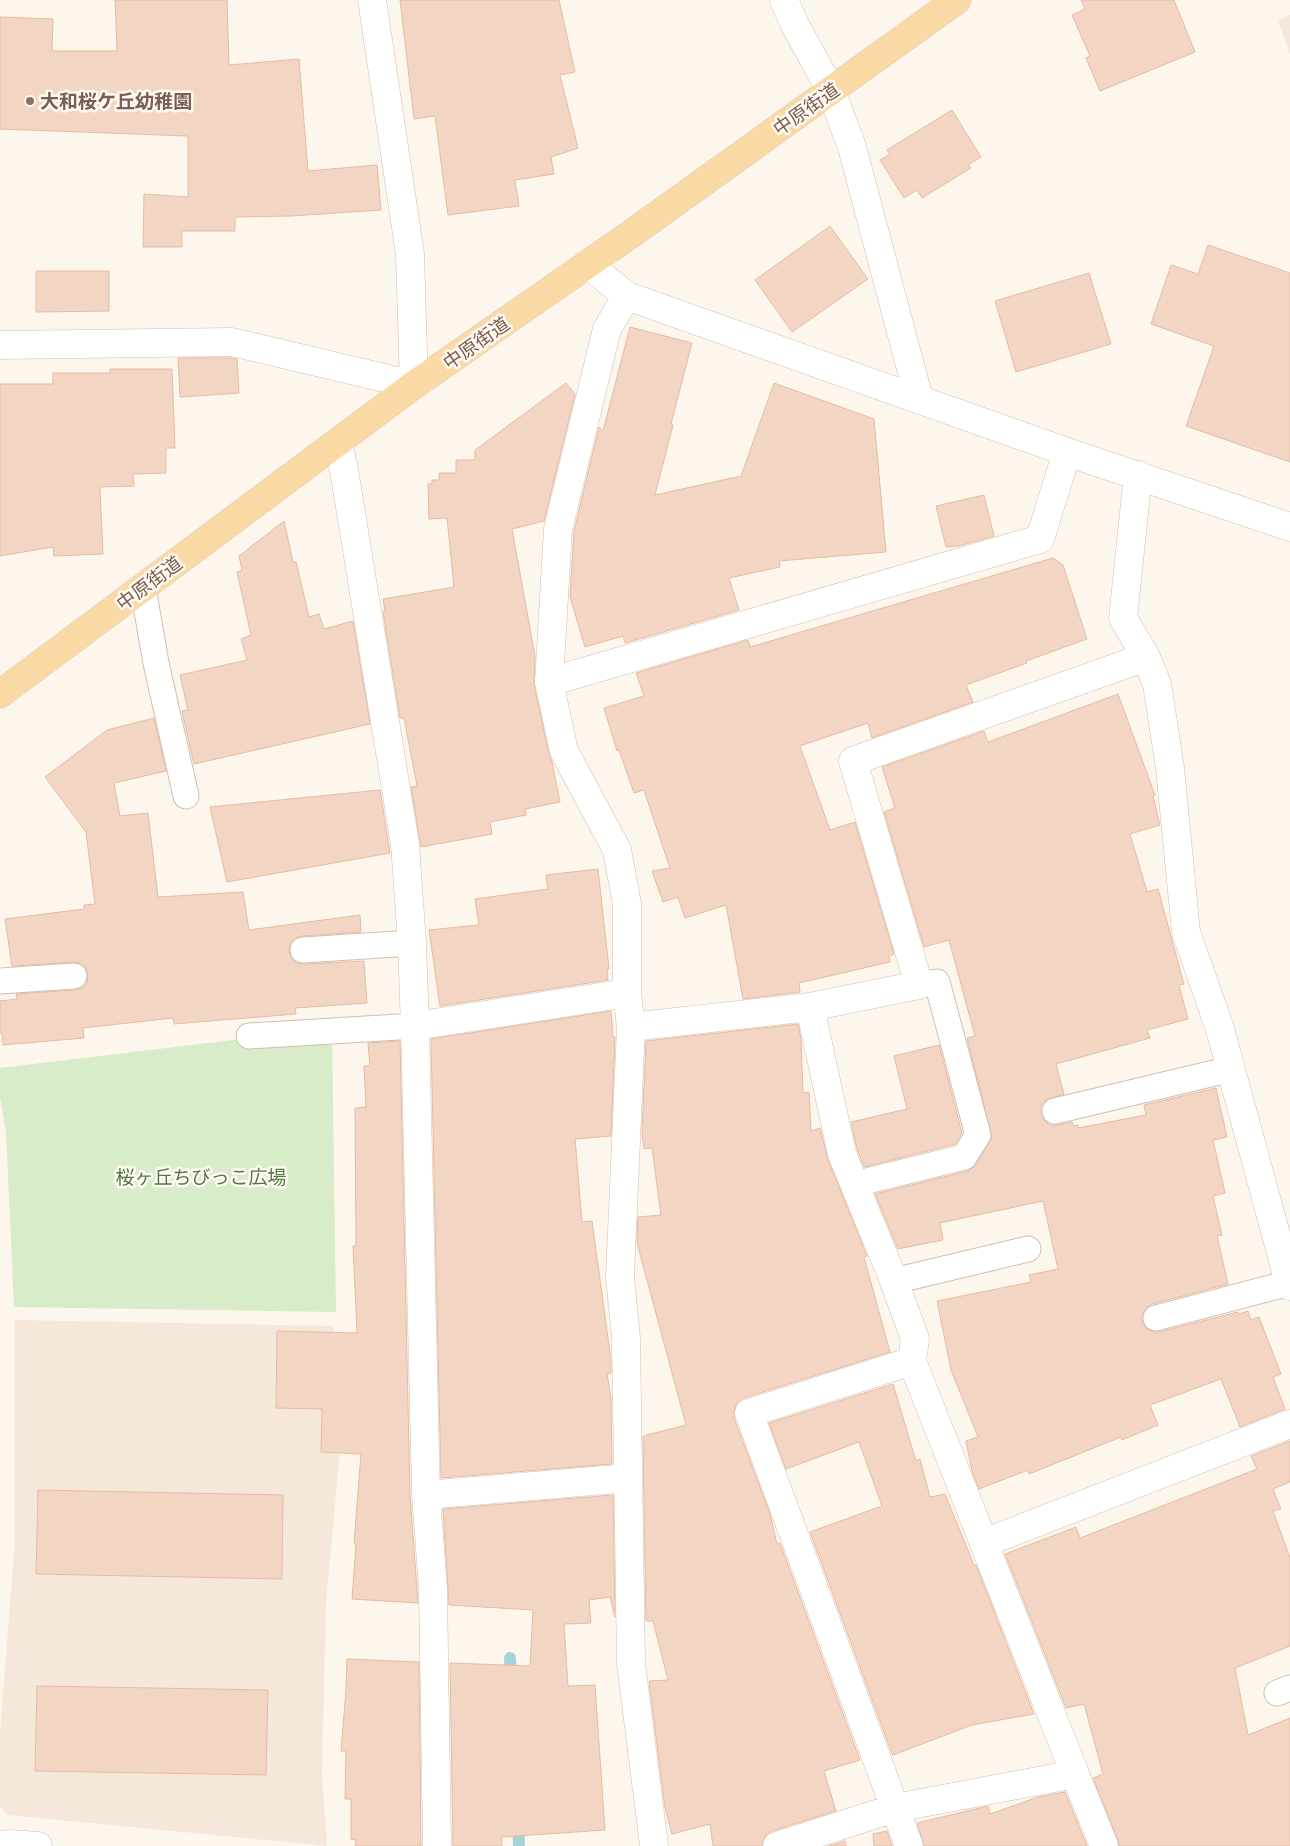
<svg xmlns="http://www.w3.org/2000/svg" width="1290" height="1846" font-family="Signika,'Noto Sans JP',sans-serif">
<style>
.residential{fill:#f5e8da}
.green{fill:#d8ecc9}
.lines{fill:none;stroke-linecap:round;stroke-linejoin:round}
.stream{stroke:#a5d3da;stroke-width:12}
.building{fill:#f3d5c3;stroke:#e6bba3}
.service-casing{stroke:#d1beb0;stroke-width:27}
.minor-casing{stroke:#d1beb0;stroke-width:29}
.primary-casing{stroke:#dad1cd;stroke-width:29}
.service{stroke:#fff;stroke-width:25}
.minor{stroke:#fff;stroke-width:28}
.primary{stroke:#fbd9a5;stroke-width:28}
.education-dot{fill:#8d6e63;stroke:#fffaf3;stroke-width:2}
.labels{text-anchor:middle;stroke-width:5;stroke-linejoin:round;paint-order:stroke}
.education-label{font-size:19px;font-weight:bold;fill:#785e54;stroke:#fffaf3;text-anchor:start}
.street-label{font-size:19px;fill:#7a5c4d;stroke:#fffaf3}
.park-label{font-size:19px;fill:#537a41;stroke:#fffaf3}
</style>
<rect width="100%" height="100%" fill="#fdf6ec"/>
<!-- residential -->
<path class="residential" d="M1290,15V55L1278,20Z
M15,1320L333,1326L342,1430L326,1603L322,1775L327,1846L7,1815L0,1806V1732L15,1540Z"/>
<!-- green -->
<path class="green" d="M332,1028L336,1312L14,1307L6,1132L0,1098V1068Z"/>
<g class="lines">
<!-- stream -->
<path class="stream" d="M510,1658L511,1681
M518,1820L519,1846"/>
</g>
<!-- building -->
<path class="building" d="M115,0H227L229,65L299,59L308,171L377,165L381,210L291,216L235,217V231H182V247H143L144,194L188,197V136L0,129V17L53,19L52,51H117Z
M400,0H559L575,72L560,75L578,148L551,157L554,174L515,180L519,206L448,215L435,116L414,119Z
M1081,0H1174L1195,52L1100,91L1086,58L1090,56L1072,15L1085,9Z
M952,110L981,157L968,165L971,168L922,198L917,190L904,198L880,160L890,154L887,150Z
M830,226L868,279L792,332L755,280Z
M1208,245L1290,273V462L1186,426L1214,346L1151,324L1171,265L1198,274Z
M36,271H109V311L36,312Z
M1089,273L1111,344L1016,372L995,301Z
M630,327L692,343L671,424L673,425L655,495L741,476L774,383L874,419L886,552L779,561L780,567L729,578L739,610L625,643L623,636L585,647L570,597L574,531L599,427L603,431Z
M178,358H230L237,359L239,393L180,397Z
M110,369H172L175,448H166V473L133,474L134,486L100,487L103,554L54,556L53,547L0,556V384H53V373H110Z
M566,383L575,394L544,521L512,529L535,656L534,685L549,754L552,762L560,802L525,809L526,815L490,822L492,834L421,847L411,787L417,786L404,718H400L383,612L385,611L383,599L454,587L447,518L429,519L428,484H432V480H439V473H456V460H475V450Z
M984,495L994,536L959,546L946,547L936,506Z
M284,521L293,562H296L309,617L319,614L324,629L353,621L370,724L194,764L182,711L188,710L180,675L247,660L241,639L251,635L237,572L242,570L239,556Z
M1053,558L1063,565L1087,639L1026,661L1027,663L966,685L973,702L872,738L868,723L800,746L830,830L855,822L894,954L889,956L890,962L799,983L800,992L743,999L726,905L685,918L678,897L663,902L652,871L670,868L644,790L634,793L619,750L617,751L604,708L644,696L636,673L748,640L750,647Z
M1118,694L1155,795L1153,796L1160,825L1130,834L1147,892L1158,889L1184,984L1179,985L1188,1019L1147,1030L1150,1038L1056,1064L1064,1094L1046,1100L1041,1106V1114L1044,1120L1050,1125H1058L1072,1122L1074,1126L1078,1125V1128L1146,1115L1144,1105L1216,1088L1227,1137L1213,1140L1225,1193L1213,1196L1222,1235L1217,1236L1228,1284L1152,1304L1146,1308L1142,1315V1321L1146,1328L1153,1332H1159L1238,1312L1239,1314L1248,1311L1251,1320L1259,1317L1281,1374L1273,1377L1285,1409L1240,1427L1221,1379L1150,1405L1158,1425L1122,1440L1121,1437L1029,1474L1028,1470L979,1489L972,1471L966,1441L978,1437L951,1370L937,1301L1031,1282L1029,1275L1058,1269L1043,1201L940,1223L943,1240L898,1249L875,1194L968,1171L976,1165L992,1137L967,1038L975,1036L949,940L924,947L884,812L895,808L882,767L984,731L988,742Z
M154,718L166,771L114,783L120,816L148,813L158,897L243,892L249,930L360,915L361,932L302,936L295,938L290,943L289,951L291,958L296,963L303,964L364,961L367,1003L295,1008L296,1014L174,1024L173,1018L83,1028L84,1038L3,1045L2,1033H0V1001L17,999L16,994L75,990L82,988L87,983L88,976L86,968L81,963L74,962L12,966L5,919L84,909V905L95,904L86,832L45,777L107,730Z
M380,790L390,853L227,882L210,807Z
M598,869L609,969H607L608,980L440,1006L429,930L479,925L475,899L548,889L546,875Z
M611,1011L613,1037H615L611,1136L575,1139L582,1222L592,1221L611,1360V1373L607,1374L611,1397L612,1464L441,1478L431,1039Z
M798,1024L801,1039L803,1093L809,1092L811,1131L820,1128L828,1160L867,1256L864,1257L890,1352L744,1398L737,1403L734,1411V1418L770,1514L777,1544L780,1543L860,1760L824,1771L836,1811L772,1831L765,1836L762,1846H713L710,1824L672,1834L665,1808L649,1681L668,1680L653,1621H646L643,1436L686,1425L637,1243L638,1217L661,1215L652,1148L644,1149L642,1133L646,1041Z
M400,1041L410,1495L418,1603L352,1599L356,1544L354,1543L361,1454L321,1452L322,1409L276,1408L277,1331L357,1333L353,1246H356L355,1108L366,1107L364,1066H370L368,1043Z
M939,1045L962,1133L955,1144L864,1167L857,1149L851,1122L907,1109L894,1056Z
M893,1384L916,1461L920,1459L930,1497L945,1494L974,1565H976L1034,1714L972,1725L893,1755L891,1751L810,1532L882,1506L859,1442L786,1469L769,1423Z
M1290,1441V1482L1273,1489L1281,1509L1273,1511L1290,1558V1646L1235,1668L1248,1735L1290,1718V1846H1119L1118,1840L1093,1778L1103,1774L1084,1704L1066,1708L1005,1554L1076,1527L1080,1538L1257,1469L1251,1456Z
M38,1490L283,1495L282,1579L36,1574Z
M613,1495L615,1617L610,1597L589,1600L591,1623L564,1624L568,1686L595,1685L605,1830L502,1837V1846H453L450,1663L530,1666L533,1610L449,1605L443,1509Z
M347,1659L419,1662L421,1846H355L356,1840L351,1839V1799H345L346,1751H341L346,1690Z
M37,1686L268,1690L266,1775L35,1771Z
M1065,1792L1087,1846H924L917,1823L988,1806L990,1814L1038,1797Z
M887,1831L892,1846H874L873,1834Z
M845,1841L846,1846H828Z"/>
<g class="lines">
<!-- service casing -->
<g class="service-casing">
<path id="service" d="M143,588L156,663L186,796
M303,950L412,943
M0,981L74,976
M249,1036L415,1026
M1055,1111L1231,1069
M855,1184L964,1157L978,1135L937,982L919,985
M894,1281L1028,1249
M1156,1318L1289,1283
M1277,1693L1290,1688"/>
</g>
<!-- minor casing -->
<g class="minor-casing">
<path id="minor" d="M784,0L795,25L831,91L852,147L919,399
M587,264L627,296L1067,452L1290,527
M627,296L607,329L558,529L549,682L564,751L617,850L627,904V993L631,1027L620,1277L626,1338L631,1663L654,1846
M0,345L232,342L414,385L410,254L372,0
M338,442L344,470L405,844L412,943L415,1026L426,1495L433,1588L437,1846
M1138,475L1123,618L1146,657L1157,684L1170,768L1186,932L1220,1029L1290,1286
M549,682L1040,539L1067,452
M810,1007L919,985L853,761L1146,657
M415,1026L627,993
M631,1027L810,1007L842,1154L894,1281L915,1339L912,1361L1075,1774L895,1808L777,1846
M426,1495L628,1478
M984,1543L1290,1424
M1075,1774L1104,1846
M0,1845L10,1844L38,1846
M909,1846L749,1413L912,1361"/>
</g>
<!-- primary casing -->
<g class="primary-casing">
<path id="primary" d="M0,694L414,385L631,234L957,0"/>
</g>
<!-- service -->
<use href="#service" class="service"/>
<!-- minor -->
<use href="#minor" class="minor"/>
<!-- primary -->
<use href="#primary" class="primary"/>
</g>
<!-- markers -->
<circle class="education-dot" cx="30" cy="101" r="5"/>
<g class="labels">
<!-- education labels -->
<g class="education-label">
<text x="40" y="108">大和桜ケ丘幼稚園</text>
</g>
<!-- street labels -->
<g class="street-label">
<text transform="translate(806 109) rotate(-35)" y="7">中原街道</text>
<text transform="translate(476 343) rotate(-35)" y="7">中原街道</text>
<text transform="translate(149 583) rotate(-37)" y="7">中原街道</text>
</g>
<!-- park labels -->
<g class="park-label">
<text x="201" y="1184">桜ヶ丘ちびっこ広場</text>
</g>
</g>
</svg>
